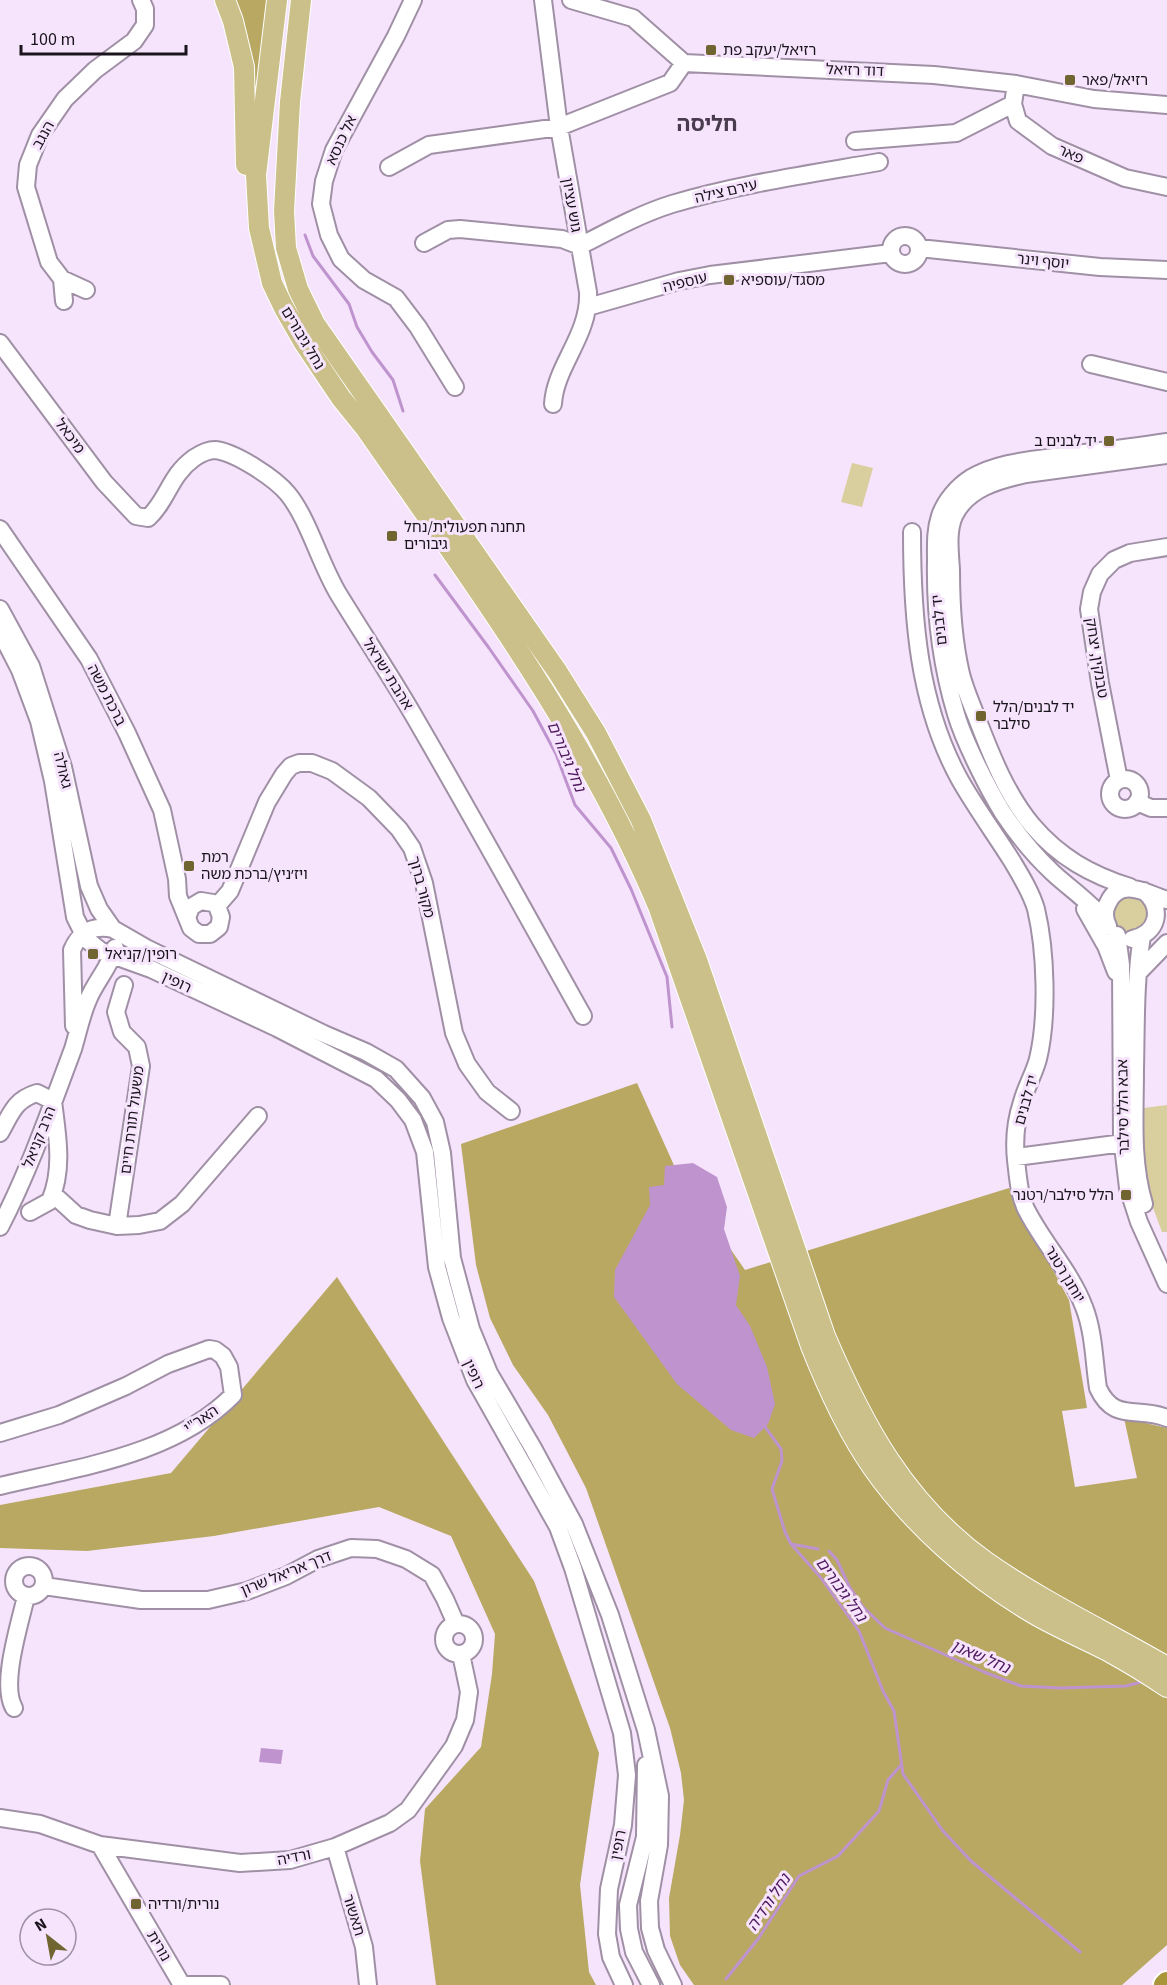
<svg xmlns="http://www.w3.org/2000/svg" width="1167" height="1985" font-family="'Source Sans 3','Noto Sans Hebrew',sans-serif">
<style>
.green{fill:#d9ce9d}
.forest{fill:#b8a862}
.water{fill:#bf94ce}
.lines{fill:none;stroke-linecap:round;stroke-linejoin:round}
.stream{stroke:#bf94ce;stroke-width:3}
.minor-casing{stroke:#a090a6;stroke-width:20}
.major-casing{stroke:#fff;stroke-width:22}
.highway-casing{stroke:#fff;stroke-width:26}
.minor{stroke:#fff;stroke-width:16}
.major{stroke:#cbc089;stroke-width:20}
.highway{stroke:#a9963a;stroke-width:22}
.poi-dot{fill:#706431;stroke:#f6e4fc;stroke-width:2}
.labels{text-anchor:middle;stroke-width:6;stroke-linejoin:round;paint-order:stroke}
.poi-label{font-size:15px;fill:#1a141d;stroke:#f6e4fc;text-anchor:start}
.street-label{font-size:15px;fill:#1a141d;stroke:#f6e4fc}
.water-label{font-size:16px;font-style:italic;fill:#4d185d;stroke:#f6e4fc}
.district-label{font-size:21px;font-weight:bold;fill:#4a3c4f;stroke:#f6e4fc}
</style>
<rect width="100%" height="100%" fill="#f6e4fc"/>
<!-- green -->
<path class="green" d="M852,463L873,468L862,507L841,502Z
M1112 913a18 18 0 1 1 36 0a18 18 0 1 1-36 0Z
M1167,1105V1232H1162L1149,1197L1143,1160L1144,1108Z"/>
<!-- forest -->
<path class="forest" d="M230,0H270L251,147Z
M637,1083L677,1172L745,1270L1009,1188L1069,1300L1087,1408L1062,1411L1075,1487L1137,1478L1124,1418L1167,1428V1945L1122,1985H694L680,1965L670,1936L669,1898L680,1835L684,1800L681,1773L670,1728L586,1488L548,1415L513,1365L490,1318L476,1265L461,1144Z
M337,1277L534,1581L599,1753L580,1885L589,1972L596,1985H436L420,1861L425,1809L481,1747L492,1674L495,1634L451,1536L379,1507L214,1536L87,1551L0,1548V1505L171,1473Z"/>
<!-- water -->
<path class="water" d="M693,1163L717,1177L727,1207L724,1229L740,1276L736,1305L750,1326L767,1367L775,1404L768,1424L754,1438L731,1430L677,1384L614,1297L615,1270L650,1205L649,1187L664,1185L665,1166Z
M261,1748L283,1750L281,1764L259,1762Z"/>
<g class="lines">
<!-- stream -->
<path class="stream" d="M305,235L313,256L349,304L357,327L372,352L393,380L403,411
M435,575L489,648L533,711L556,754L575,805L611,848L631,889L667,977L672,1027
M763,1424L781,1449L782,1461L772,1489L785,1532L791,1544L821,1578L859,1631L883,1691L894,1711L903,1774L943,1831L971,1861L1080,1952
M791,1544L818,1549
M829,1551L837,1560L849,1586L863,1607L885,1628L984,1672L1021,1686L1060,1688L1126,1686L1145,1681
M726,1979L758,1939L799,1876L838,1856L879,1811L888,1780L901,1765"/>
<!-- minor casing -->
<g class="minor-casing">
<path id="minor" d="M413,0L396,36L334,150L324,181L321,204L329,235L341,259L364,280L396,298L418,327L455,387
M543,0L559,127L588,292C590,335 555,366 553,404
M571,0L633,18L684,63
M684,63L934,75L1016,84L1094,99L1167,105
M1016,84L1013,104L1018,121L1052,146L1125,178L1167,187
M855,141L956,133L1013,104
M389,167L429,145L559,127L670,83L684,63
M891 250a14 14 0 1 1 28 0a14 14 0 1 1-28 0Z
M424,243L448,230L460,229L562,239L580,246C609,231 640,214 672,204C739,184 810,174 879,162
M919,248L1100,267L1167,270
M62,279L86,290
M64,301L62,279L49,262L26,187L28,165L40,135L65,99L95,70L134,41L145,25V9L141,0
M588,307L679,281L710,275L891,253
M0,343L104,482L136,516L148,518C168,500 169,476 194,458C200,454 208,450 215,450C235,452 275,478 288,494C309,520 320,564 339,595C363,634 388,672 411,711C470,812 526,914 583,1016
M1091,364L1167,382
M0,529L89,659L127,733L162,810L177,879L178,896L191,928L199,934H210L219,927L221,917L217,906L213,903L201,901L191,907L187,918
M912,532C912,617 918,704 960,780C976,808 995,834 1012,861C1021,876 1031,892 1036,909C1046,951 1048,1017 1038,1059C1034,1074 1026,1087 1022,1102C1016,1120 1014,1141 1016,1160C1018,1177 1019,1194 1026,1209C1043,1243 1071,1272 1084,1307C1094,1332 1094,1362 1098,1388C1114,1423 1137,1406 1167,1418
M0,609L31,666L63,767L89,886L99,909L113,929L146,948L324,1034L366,1052L396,1069L422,1098L435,1122L442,1153L452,1258L471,1329L489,1373L533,1448L574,1524L610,1615L646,1730L660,1796L659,1845L649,1901L650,1928L656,1950L673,1985
M0,631L20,670L39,721L53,781L75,917L86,939L101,951L151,969L277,1028L376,1079L398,1100L413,1120L425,1152L437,1267L451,1318L475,1380L558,1527L573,1568L622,1733L627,1775L623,1825L609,1889L607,1934L611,1957L624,1985
M1110 794a15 15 0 1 1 30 0a15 15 0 1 1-30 0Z
M1119,780L1100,683L1089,609L1092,592L1100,574L1114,560L1130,553L1167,547
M1137,802L1151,808H1167
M1130,887C1091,875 1059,857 1032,825C1007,795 992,757 978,721C972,705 965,690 961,674C953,640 951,604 951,570C950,552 947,532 954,516C967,488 999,480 1026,474L1167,455
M217,906L230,891L267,802L284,774L291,766L299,763H312L332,771L369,798L399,829L412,848L424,883L454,1033L467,1064L487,1092L511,1111
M1085,909L1106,946L1116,972
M1106,922C1091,902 1070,889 1052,872C1034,855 1017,834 1003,813C988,789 964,741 956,714C941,664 935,614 936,561C936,546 935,531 940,516C945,501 957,487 971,478C1000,461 1035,460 1068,455C1101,451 1134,447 1167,442
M1108,926C1104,918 1104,910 1108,903C1120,876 1148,894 1167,900
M1117,935L1121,965L1122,1137L1128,1188L1139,1222L1167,1284
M1142,936C1135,980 1136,1026 1135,1070C1135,1115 1131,1161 1144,1204
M1132,939C1158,934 1164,908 1144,891
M1138,973L1167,943
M74,1026L72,950C80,931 94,925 113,929
M0,1133C11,1114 14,1100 37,1093L53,1101C57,1134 64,1169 50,1201L30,1212
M1016,1157L1131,1142
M53,1194L76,1215L90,1220L117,1226L139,1225L160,1221L182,1204L258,1116
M117,1226L141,1066L137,1047L122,1032L116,1012L124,985
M0,1227C29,1171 51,1108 73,1049C78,1033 81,1016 88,1000C95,982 110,967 115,948
M0,1433L59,1415L126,1386L168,1364L209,1349L215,1350L223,1356L229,1367L233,1395C174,1455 79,1467 0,1486
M14 1581a15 15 0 1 1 30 0a15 15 0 1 1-30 0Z
M44,1586L141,1600H208L247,1591L286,1576L318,1559L351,1548L377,1549L406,1559L432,1575L445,1599L456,1624
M444 1639a15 15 0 1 1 30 0a15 15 0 1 1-30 0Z
M14,1708C0,1684 20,1624 26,1596
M646,1765L645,1837L628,1905L629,1929L634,1952L651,1985
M0,1818L40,1824L100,1845L240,1863L290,1860L335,1847L390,1823L408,1810L454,1746L465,1720L469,1692L461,1654
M100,1845L182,1985
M335,1847L364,1947L368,1985
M184,1985H221"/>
</g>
<!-- major casing -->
<g class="major-casing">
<path id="major" d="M225,0L233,21L244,67L246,165
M277,0L256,175L259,228L272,283L284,308L304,343L341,398L366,429C472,582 585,733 658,906L811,1346C828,1389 847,1431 873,1468C912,1524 972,1577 1031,1612C1056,1627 1083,1638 1108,1651C1128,1662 1148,1674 1167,1687
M301,0L290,102L284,211L286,248L298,289L315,324L557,671L596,733L641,820L697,960L825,1336C863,1425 905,1504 986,1562C1043,1602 1107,1632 1167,1667"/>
</g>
<!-- highway casing -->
<g class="highway-casing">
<path id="highway" d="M1165,1985L1167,1983"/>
</g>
<!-- minor -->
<use href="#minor" class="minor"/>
<!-- major -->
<use href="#major" class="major"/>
<!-- highway -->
<use href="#highway" class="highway"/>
</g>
<!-- markers -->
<g class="poi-dot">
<rect x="705" y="44" width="12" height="12" rx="3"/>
<rect x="1064" y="74" width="12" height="12" rx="3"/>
<rect x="723" y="274" width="12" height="12" rx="3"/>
<rect x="1103" y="435" width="12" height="12" rx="3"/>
<rect x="386" y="530" width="12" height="12" rx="3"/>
<rect x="975" y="710" width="12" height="12" rx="3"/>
<rect x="183" y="860" width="12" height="12" rx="3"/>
<rect x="87" y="948" width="12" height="12" rx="3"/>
<rect x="1120" y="1189" width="12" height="12" rx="3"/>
<rect x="130" y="1898" width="12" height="12" rx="3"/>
</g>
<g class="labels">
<!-- poi labels -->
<g class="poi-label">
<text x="723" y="55">רזיאל/יעקב פת</text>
<text x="1082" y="85">רזיאל/פאר</text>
<text x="741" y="285">מסגד/עוספיא</text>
<text x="1097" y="446" text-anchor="end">יד לבנים ב</text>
<text x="404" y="532">תחנה תפעולית/נחל<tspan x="404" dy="17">גיבורים</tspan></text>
<text x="993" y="712">יד לבנים/הלל<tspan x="993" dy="17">סילבר</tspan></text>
<text x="201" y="862">רמת<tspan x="201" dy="17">ויז׳ניץ/ברכת משה</tspan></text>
<text x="105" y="959">רופין/קניאל</text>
<text x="1114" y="1200" text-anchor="end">הלל סילבר/רטנר</text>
<text x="148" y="1909">נורית/ורדיה</text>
</g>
<!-- street labels -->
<g class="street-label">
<text transform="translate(855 70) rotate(2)" y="5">דוד רזיאל</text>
<text transform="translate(43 135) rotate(-61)" y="5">הנגב</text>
<text transform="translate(341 140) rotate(-65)" y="5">אל כנסא</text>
<text transform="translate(1071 154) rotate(24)" y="5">פאר</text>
<text transform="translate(726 191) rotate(-13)" y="5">עירם צילה</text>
<text transform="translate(572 205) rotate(80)" y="5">גוש עציון</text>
<text transform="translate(1043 261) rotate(6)" y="5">יוסף וינר</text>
<text transform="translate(685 282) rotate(-14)" y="5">עוספיה</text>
<text transform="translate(303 338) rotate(59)" y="5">נחל גיבורים</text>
<text transform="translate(70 436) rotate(53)" y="5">מיכאל</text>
<text transform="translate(939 620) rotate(-96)" y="5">יד לבנים</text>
<text transform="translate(1097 658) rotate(81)" y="5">טבנקין, יצחק</text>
<text transform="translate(388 674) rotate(58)" y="5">אהבת ישראל</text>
<text transform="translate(107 695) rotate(63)" y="5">ברכת משה</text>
<text transform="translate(63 770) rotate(76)" y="5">גאולה</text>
<text transform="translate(422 887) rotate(75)" y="5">מקור ברוך</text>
<text transform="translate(177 982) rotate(25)" y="5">רופין</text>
<text transform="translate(1026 1100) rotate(-74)" y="5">יד לבנים</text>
<text transform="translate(1123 1107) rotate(-91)" y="5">אבא הלל סילבר</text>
<text transform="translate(132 1120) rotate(-83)" y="5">משעול תורת חיים</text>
<text transform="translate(39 1137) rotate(-68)" y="5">הרב קניאל</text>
<text transform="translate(1065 1274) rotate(59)" y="5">יוחנן רטנר</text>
<text transform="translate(474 1374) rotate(65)" y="5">רופין</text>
<text transform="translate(201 1419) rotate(-33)" y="5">האר"י</text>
<text transform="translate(286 1573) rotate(-22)" y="5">דרך אריאל שרון</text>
<text transform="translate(618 1845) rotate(-79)" y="5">רופין</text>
<text transform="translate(294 1857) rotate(-11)" y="5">ורדיה</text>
<text transform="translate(354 1915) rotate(73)" y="5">תאשור</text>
<text transform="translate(159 1946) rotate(60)" y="5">נורית</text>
</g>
<!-- water labels -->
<g class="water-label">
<text transform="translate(567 756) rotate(67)" y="6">נחל גיבורים</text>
<text transform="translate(842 1589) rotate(54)" y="6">נחל גיבורים</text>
<text transform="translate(981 1656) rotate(23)" y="6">נחל שאנן</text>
<text transform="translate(768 1902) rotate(-56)" y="6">נחל ורדיה</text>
</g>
<!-- district labels -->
<g class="district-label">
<text x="707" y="131">חליסה</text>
</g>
</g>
<!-- north arrow -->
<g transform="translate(48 1937) rotate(329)"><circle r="28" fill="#f6e4fc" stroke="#9e91a3" stroke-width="1.5"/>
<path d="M0-4.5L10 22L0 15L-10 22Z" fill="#706431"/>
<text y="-9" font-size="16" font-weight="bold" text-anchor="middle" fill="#1a141d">N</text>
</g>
<!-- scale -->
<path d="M21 45v9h165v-9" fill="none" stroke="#1a141d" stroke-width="3"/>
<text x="30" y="45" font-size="18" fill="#1a141d" stroke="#f6e4fc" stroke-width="4.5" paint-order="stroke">100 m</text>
</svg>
